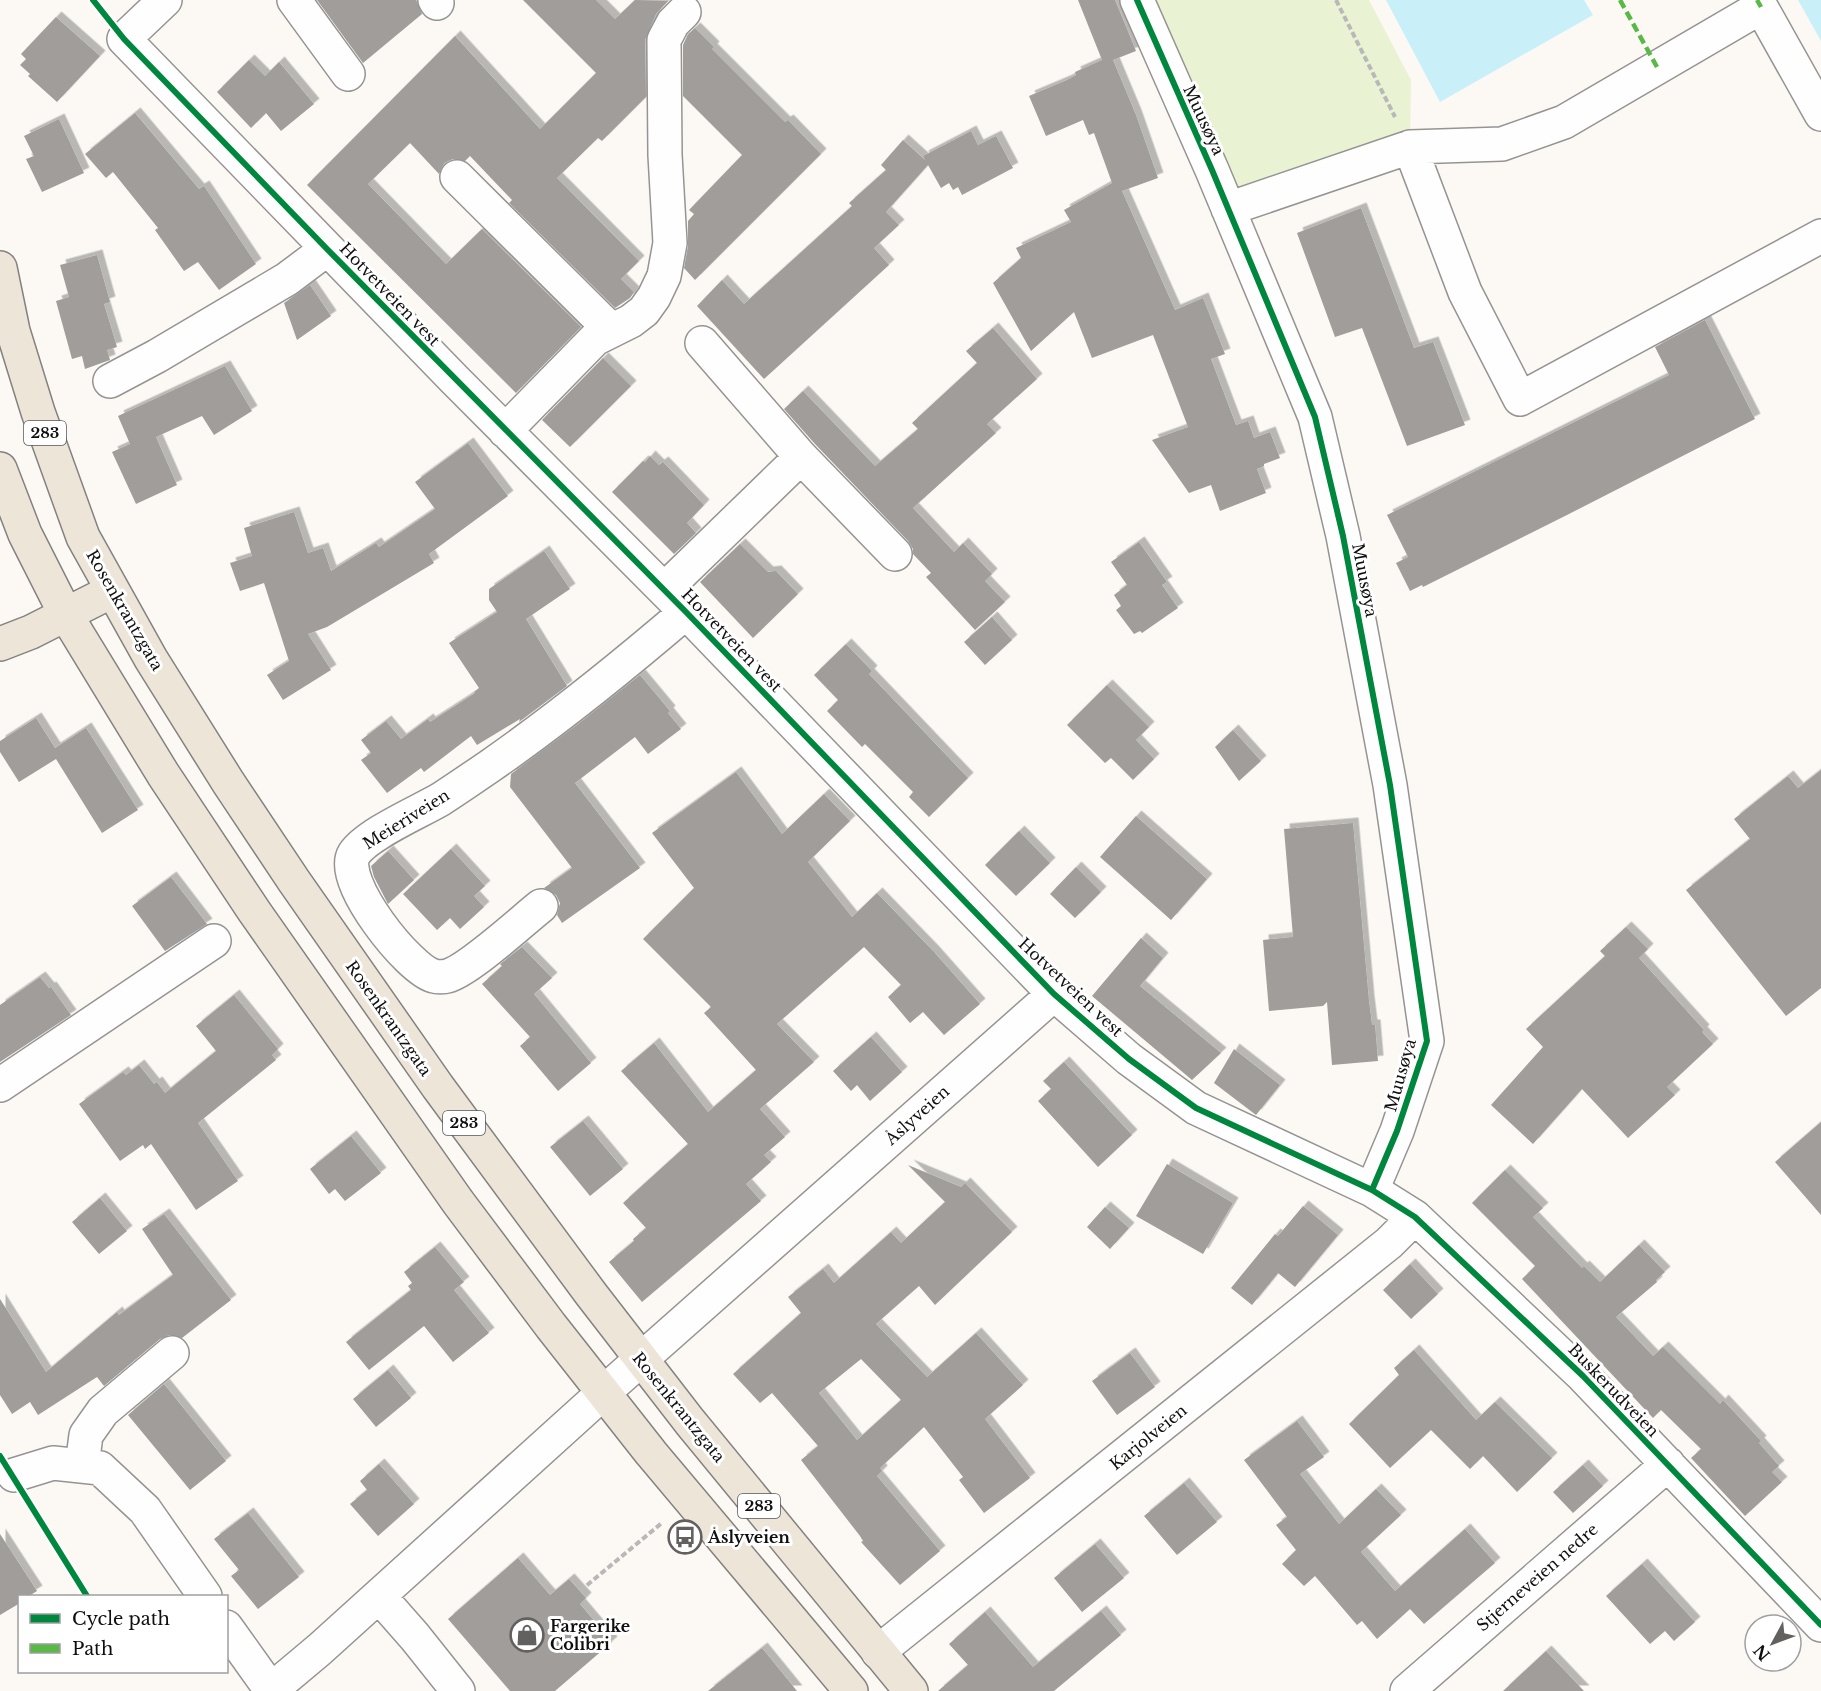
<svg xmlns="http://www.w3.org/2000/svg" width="1821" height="1691" font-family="'Libre Baskerville',serif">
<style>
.green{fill:#eaf2d4}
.water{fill:#c9eff8}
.building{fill:#a09d9a;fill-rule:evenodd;filter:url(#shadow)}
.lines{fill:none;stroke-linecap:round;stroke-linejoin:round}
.minor-casing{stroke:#969493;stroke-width:36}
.major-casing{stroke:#838280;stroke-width:36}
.path{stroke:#b9b8b8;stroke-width:4;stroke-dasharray:6 3;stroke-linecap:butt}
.minor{stroke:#fffefe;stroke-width:33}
.major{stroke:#eee5d9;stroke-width:33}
.quiet{stroke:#58b947;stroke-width:4.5;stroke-dasharray:9 4.5;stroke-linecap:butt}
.cycleway-casing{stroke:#fff;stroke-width:10}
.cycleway{stroke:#00873e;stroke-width:6}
.labels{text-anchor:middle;stroke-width:6;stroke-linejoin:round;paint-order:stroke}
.shield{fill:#fff;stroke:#575757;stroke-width:1.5}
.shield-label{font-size:15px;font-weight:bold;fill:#0f0f0f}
.street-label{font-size:16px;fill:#0f0f0f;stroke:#fff}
.poi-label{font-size:16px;font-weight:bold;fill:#0f0f0f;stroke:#fff;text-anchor:start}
</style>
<defs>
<filter id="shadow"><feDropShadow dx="5.5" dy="-5.5" stdDeviation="0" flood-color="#0004"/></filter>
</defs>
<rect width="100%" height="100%" fill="#fcf9f5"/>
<!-- green -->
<path class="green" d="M1137,0H1369L1411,80L1410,147L1228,209Z"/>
<!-- water -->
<path class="water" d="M1386,0H1584L1593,15L1440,102Z
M1798,0H1821V41Z"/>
<!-- building -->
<path class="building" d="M317,0H416L422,14L363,63Z
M523,0H596L615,19L635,0L668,1L656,14L645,40L646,97L602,141L598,138L557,178L639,261L621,279L634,292L630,298L615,308L509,203L512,200L470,156L465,161L453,159L444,163L439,174L410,143L368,184L446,264L482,229L581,327L516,393L307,185L455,36L540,129L596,73Z
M1078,0H1115L1136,51L1113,60L1136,115L1158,178L1122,191L1175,310L1203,298L1225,354L1211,359L1236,425L1248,421L1254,438L1270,432L1280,458L1264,464V466L1257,469L1266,493L1220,511L1211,485L1189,493L1152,440L1188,427L1153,335L1092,358L1074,312L1031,351L993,283L1021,258L1016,248L1071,222L1064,210L1112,183L1094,133L1089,135L1083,120L1046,136L1029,96L1067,80L1076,75L1075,72L1102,60Z
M56,17L100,56L57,102L28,76L30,74L20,65L26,59L21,54Z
M695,28L714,47L712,49L785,122L788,120L821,154L695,280L684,268L688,246V221L694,214L689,210L742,155L683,96V45L688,34Z
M249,60L265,76L279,62L314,104L281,131L266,113L251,128L217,92Z
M135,113L199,189L204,186L256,264L219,290L198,262L184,271L155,230L158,228L113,172L106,178L85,154Z
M59,119L84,173L42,192L26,159L34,156L24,136Z
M971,131L978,145L996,136L1013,168L962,195L958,187L953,190L949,183L941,188L928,165L886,212L899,225L874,248L889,265L764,379L697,306L722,280L744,304L852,206L849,203L886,170L881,165L903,140L925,160L923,156Z
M1361,208L1414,348L1433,342L1465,425L1407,446L1362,328L1335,337L1297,233Z
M97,255L110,302L104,304L117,347L107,350L110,360L85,369L82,356L72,359L56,301L69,297L60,265Z
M310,285L331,316L297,340L284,303Z
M1705,320L1755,419L1567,515L1423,587L1422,585L1410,591L1396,563L1408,557L1387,515L1669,375L1655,347Z
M993,328L1037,379L987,424L996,433L913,508L954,552L963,543L992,574L985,581L1005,602L975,630L926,577L931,573L913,554V549L908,541L815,444L784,409L803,391L875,466L918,429L912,423L977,363L966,351Z
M603,358L631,386L570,447L542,420Z
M225,366L252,411L214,435L202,416L156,437L177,485L136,504L112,452L130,444L118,416Z
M468,443L508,496L429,554L434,563L327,627L308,634L331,670L283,700L267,675L289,661L264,583L240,591L230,563L252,556L244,528L294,512L308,553L323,548L331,571L376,543L379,547L435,509L415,482Z
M650,456L659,465L663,462L704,505L687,523L696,533L674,554L612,492L643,461L645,462Z
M1139,542L1167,582L1162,585L1178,608L1142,633L1140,631L1134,634L1116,610L1121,606L1114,595L1127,585L1111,562Z
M740,544L768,572L776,571L798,594L753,638L700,582Z
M544,551L570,589L526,619L567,686L519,722L520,719L477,745L471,736L424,772L421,768L387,793L361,760L371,753L361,740L386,721L401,739L428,719L430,722L475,693L474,692L479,688L449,643L497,612L489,600V589Z
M992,617L1012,640L985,665L964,642Z
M846,644L872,671L869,674L968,778L929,817L909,797L913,792L865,744L862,747L827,711L838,700L814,675Z
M640,675L670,711L668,713L681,729L648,754L635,737L575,783L640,868L562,923L557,915L560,903L556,895L544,888L572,868L510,787L511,774L577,725Z
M1107,685L1149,727L1136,740L1154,759L1133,780L1111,758L1105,763L1067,725Z
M36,718L55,748L86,728L138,810L102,833L56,759L19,782L0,752V741Z
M1233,730L1261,761L1239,781L1215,747Z
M1821,770V988L1786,1016L1686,890L1750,839L1734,819L1788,776L1798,788Z
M736,772L782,834L824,794L850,821L808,862L852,917L877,893L934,952L980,1004L944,1035L923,1012L910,1023L888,997L901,985L864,947L777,1024L814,1062L760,1109L785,1137L764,1155L771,1162L746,1184L761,1201L642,1302L609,1262L634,1241L633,1239L646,1228L623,1203L688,1144L621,1071L654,1043L708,1112L756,1070L704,1013L711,1007L643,939L694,888L652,833Z
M1136,816L1207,879L1171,920L1100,857Z
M1353,823L1369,1001L1372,1025H1375L1378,1061L1332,1065L1327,1002L1323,1006L1269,1011L1263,940L1293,937L1284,829Z
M1019,831L1050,863L1016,896L985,865Z
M451,849L485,886L474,896L484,907L460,929L450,918L437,930L403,894Z
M388,851L414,880L388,904L374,877L371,866Z
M1076,867L1101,892L1075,918L1050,894Z
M171,877L207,924L165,951L132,906Z
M1626,927L1648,949L1639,958L1704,1030L1702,1032L1713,1044L1667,1087L1675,1095L1628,1138L1582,1089L1533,1144L1491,1105L1543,1047L1526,1029L1605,956L1600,951Z
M1141,938L1163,958L1140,986L1221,1053L1192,1080L1092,996Z
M522,947L552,978L534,994L591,1063L558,1091L520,1046L530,1037L482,984L502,966L500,964Z
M40,977L49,988L51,987L71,1015L0,1062V1005Z
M234,995L278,1049L272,1055L276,1060L198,1123L238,1181L196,1210L151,1144L145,1149L143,1145L120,1161L79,1104L123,1072L126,1075L139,1065L154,1084L157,1082L165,1093L216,1051L196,1026Z
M871,1037L902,1072L870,1101L857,1085L851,1091L833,1071Z
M1234,1049L1280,1085L1256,1115L1214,1083Z
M1064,1062L1132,1135L1098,1167L1038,1101L1051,1089L1043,1081Z
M583,1121L623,1169L590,1196L550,1147Z
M1821,1122V1215L1775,1162Z
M351,1136L381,1173L345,1201L335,1189L329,1194L310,1169Z
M1167,1164L1233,1203L1203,1254L1136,1216Z
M908,1165L961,1187L965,1183L1012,1232L935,1305L919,1286L876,1324L927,1377L976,1333L1023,1385L985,1419L1030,1478L984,1513L959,1480L963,1477L924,1427L880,1468L882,1471L877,1476L940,1551L900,1585L861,1542L863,1541L860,1536L801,1460L818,1446L772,1393L760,1403L733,1374L801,1313L788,1297L823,1269L834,1283L891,1232L901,1243L945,1202ZM861,1359L901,1400L857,1440L819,1393Z
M1505,1170L1543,1208L1533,1217L1582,1268L1584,1266L1600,1282L1639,1245L1665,1272L1656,1280L1657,1282L1616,1317L1653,1356L1663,1347L1720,1404L1723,1400L1761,1441L1759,1443L1779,1466L1772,1472L1782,1482L1745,1516L1691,1458L1701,1449L1661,1410L1653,1418L1522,1279L1535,1266L1472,1203Z
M100,1198L127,1231L99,1254L72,1222Z
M1303,1206L1338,1235L1295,1287L1278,1273L1252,1305L1231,1288L1275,1234L1278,1236Z
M1105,1207L1129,1228L1110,1249L1087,1227Z
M164,1214L231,1300L182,1338L169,1335L160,1339L104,1386L97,1377L38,1415L30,1402L12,1414L0,1395V1299L46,1372L117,1312L119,1315L173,1275L142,1229Z
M435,1247L464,1282L454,1290L489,1333L453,1362L424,1326L369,1370L346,1342L411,1290L408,1286L412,1283L404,1272Z
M1410,1264L1438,1294L1411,1319L1383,1290Z
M1414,1350L1476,1420L1495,1402L1552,1458L1517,1492L1483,1456L1470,1469L1431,1430L1390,1468L1349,1424L1399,1375L1394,1368Z
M1130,1353L1155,1387L1117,1415L1092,1381Z
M388,1370L411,1398L376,1427L353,1399Z
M164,1384L226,1461L190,1490L128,1415Z
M1297,1421L1324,1457L1300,1474L1339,1524L1376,1489L1401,1515L1361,1552L1395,1591L1465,1529L1495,1563L1424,1624L1410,1609L1377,1639L1362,1621L1357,1625L1315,1576L1304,1586L1282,1564L1296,1550L1276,1525L1287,1517L1244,1460Z
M379,1464L414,1504L378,1536L350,1504L367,1490L360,1481Z
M1583,1465L1603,1486L1573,1513L1553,1492Z
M1184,1483L1217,1522L1177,1555L1144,1516Z
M248,1513L299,1577L258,1609L231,1576L239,1570L214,1539Z
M0,1534L37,1591L29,1596H20V1603L0,1615Z
M1095,1544L1124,1578L1082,1612L1054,1578Z
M518,1558L550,1595L569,1579L586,1598L580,1604L612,1642L555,1691H510L448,1619Z
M1642,1564L1695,1622L1674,1641L1665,1631L1650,1644L1606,1596Z
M1101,1611L1121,1635L1054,1691H938L968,1665L949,1644L985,1612L1033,1667Z
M762,1648L797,1691H708Z
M1546,1651L1584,1691H1503Z"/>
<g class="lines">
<!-- minor casing -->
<g class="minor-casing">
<path id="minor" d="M165,0L124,39L454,379L686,612L1054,994L1129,1059L1196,1108L1372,1190L1415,1217L1583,1376L1821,1625
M294,0L348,74
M435,0L437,3
M1137,0L1212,170L1315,417L1343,536L1390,785L1427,1041L1397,1131L1372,1190
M1410,147L1465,292L1520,399L1821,236
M457,177L611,330
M1228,209L1410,147L1502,144L1564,122L1761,7L1821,114
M702,343L801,457L895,554
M110,381L157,356L287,279L327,249
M505,431L595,339L631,321L644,311L654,297L664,276L670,243L665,155L664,40L673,23L684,12
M664,590L801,457
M541,906C522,921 468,971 447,976C444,977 437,977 434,976C409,970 338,881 354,854C367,834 419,812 441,799C458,788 474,777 490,766C559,718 623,666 686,612
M0,1085L214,941
M82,1466L86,1435L103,1411L172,1353
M14,1475L53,1463L100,1468L145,1510L205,1596
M379,1596L415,1637L458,1691
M226,1627L271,1690
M878,1652L1389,1243L1415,1217
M270,1691L320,1649L603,1393L1054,994
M1407,1691L1668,1464"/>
</g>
<!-- major casing -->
<g class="major-casing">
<path id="major" d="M0,268L13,331L38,412L83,537L151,659L228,782L294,881L438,1087L591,1294L690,1422L911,1691
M0,469L25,534L66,615L163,774L254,911L458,1202L551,1326L651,1453L851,1691
M0,644L31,632L112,591"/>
</g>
<!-- path -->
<path class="path" d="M1336,0L1395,117
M580,1591L663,1522"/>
<!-- minor -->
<use href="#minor" class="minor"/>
<!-- major -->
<use href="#major" class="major"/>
<!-- quiet -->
<path class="quiet" d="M1620,0L1657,67
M1757,0L1761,7"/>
<!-- cycleway casing -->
<g class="cycleway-casing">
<path id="cycleway" d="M93,0L124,39L327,249L686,612L1054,994L1129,1059L1196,1108L1372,1190L1415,1217L1583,1376L1821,1625
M1137,0L1212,170L1315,417L1343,536L1390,785L1427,1041L1397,1131L1372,1190
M0,1456L87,1596"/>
</g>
<!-- cycleway -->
<use href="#cycleway" class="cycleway"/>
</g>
<!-- icons -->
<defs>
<g id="bus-ring" transform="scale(1.725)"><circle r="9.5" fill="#fff" stroke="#626160" stroke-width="1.5"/><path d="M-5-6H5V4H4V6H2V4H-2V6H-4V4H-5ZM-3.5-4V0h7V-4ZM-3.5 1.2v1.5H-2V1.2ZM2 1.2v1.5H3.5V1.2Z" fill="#626160"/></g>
<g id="shop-ring" transform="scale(1.725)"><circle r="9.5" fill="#fff" stroke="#626160" stroke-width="1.5"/><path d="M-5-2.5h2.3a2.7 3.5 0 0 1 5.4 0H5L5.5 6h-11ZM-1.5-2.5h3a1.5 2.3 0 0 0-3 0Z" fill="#626160"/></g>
</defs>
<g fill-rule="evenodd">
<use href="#bus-ring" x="685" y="1537"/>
<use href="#shop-ring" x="527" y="1635"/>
</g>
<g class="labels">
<!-- shield labels -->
<g class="shield">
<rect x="24" y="421" width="42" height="24" rx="4.5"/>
<rect x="443" y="1111" width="42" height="24" rx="4.5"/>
<rect x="738" y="1494" width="42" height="24" rx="4.5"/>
</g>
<g class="shield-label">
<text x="45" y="438">283</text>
<text x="464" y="1128">283</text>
<text x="759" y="1511">283</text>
</g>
<!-- street labels -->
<g class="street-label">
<text transform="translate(1204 120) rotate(65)" y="6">Muusøya</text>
<text transform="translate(390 294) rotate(46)" y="6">Hotvetveien vest</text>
<text transform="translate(1365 580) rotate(79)" y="6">Muusøya</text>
<text transform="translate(125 610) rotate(60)" y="6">Rosenkrantzgata</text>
<text transform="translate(732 640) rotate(46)" y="6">Hotvetveien vest</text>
<text transform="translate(406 819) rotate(-32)" y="6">Meieriveien</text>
<text transform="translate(1071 987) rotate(43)" y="6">Hotvetveien vest</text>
<text transform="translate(389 1018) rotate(55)" y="6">Rosenkrantzgata</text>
<text transform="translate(1400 1075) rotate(-74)" y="6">Muusøya</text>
<text transform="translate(917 1115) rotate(-42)" y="6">Åslyveien</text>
<text transform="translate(1614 1390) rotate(46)" y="6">Buskerudveien</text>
<text transform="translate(679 1407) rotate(51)" y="6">Rosenkrantzgata</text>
<text transform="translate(1148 1437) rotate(-39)" y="6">Karjolveien</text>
<text transform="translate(1537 1577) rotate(-41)" y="6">Stjerneveien nedre</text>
</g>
<!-- poi labels -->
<g class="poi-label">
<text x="708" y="1543">Åslyveien</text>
<text x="550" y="1632">Fargerike<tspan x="550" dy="18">Colibri</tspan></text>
</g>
</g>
<!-- legend -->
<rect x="18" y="1595" width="210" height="78" fill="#ffffff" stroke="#9f9f9f" stroke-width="1.5"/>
<rect x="30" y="1614" width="30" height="9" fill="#00873e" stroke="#9f9f9f" stroke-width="1.5"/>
<text x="72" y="1625" font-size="18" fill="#0f0f0f">Cycle path</text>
<rect x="30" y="1644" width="30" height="9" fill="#58b947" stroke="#9f9f9f" stroke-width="1.5"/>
<text x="72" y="1655" font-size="18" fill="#0f0f0f">Path</text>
<!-- north arrow -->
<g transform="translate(1773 1643) rotate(229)"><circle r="28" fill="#ffffff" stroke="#9f9f9f" stroke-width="1.5"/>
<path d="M0-4.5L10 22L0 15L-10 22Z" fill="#626160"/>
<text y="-9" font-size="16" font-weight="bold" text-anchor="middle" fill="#0f0f0f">N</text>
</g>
</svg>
